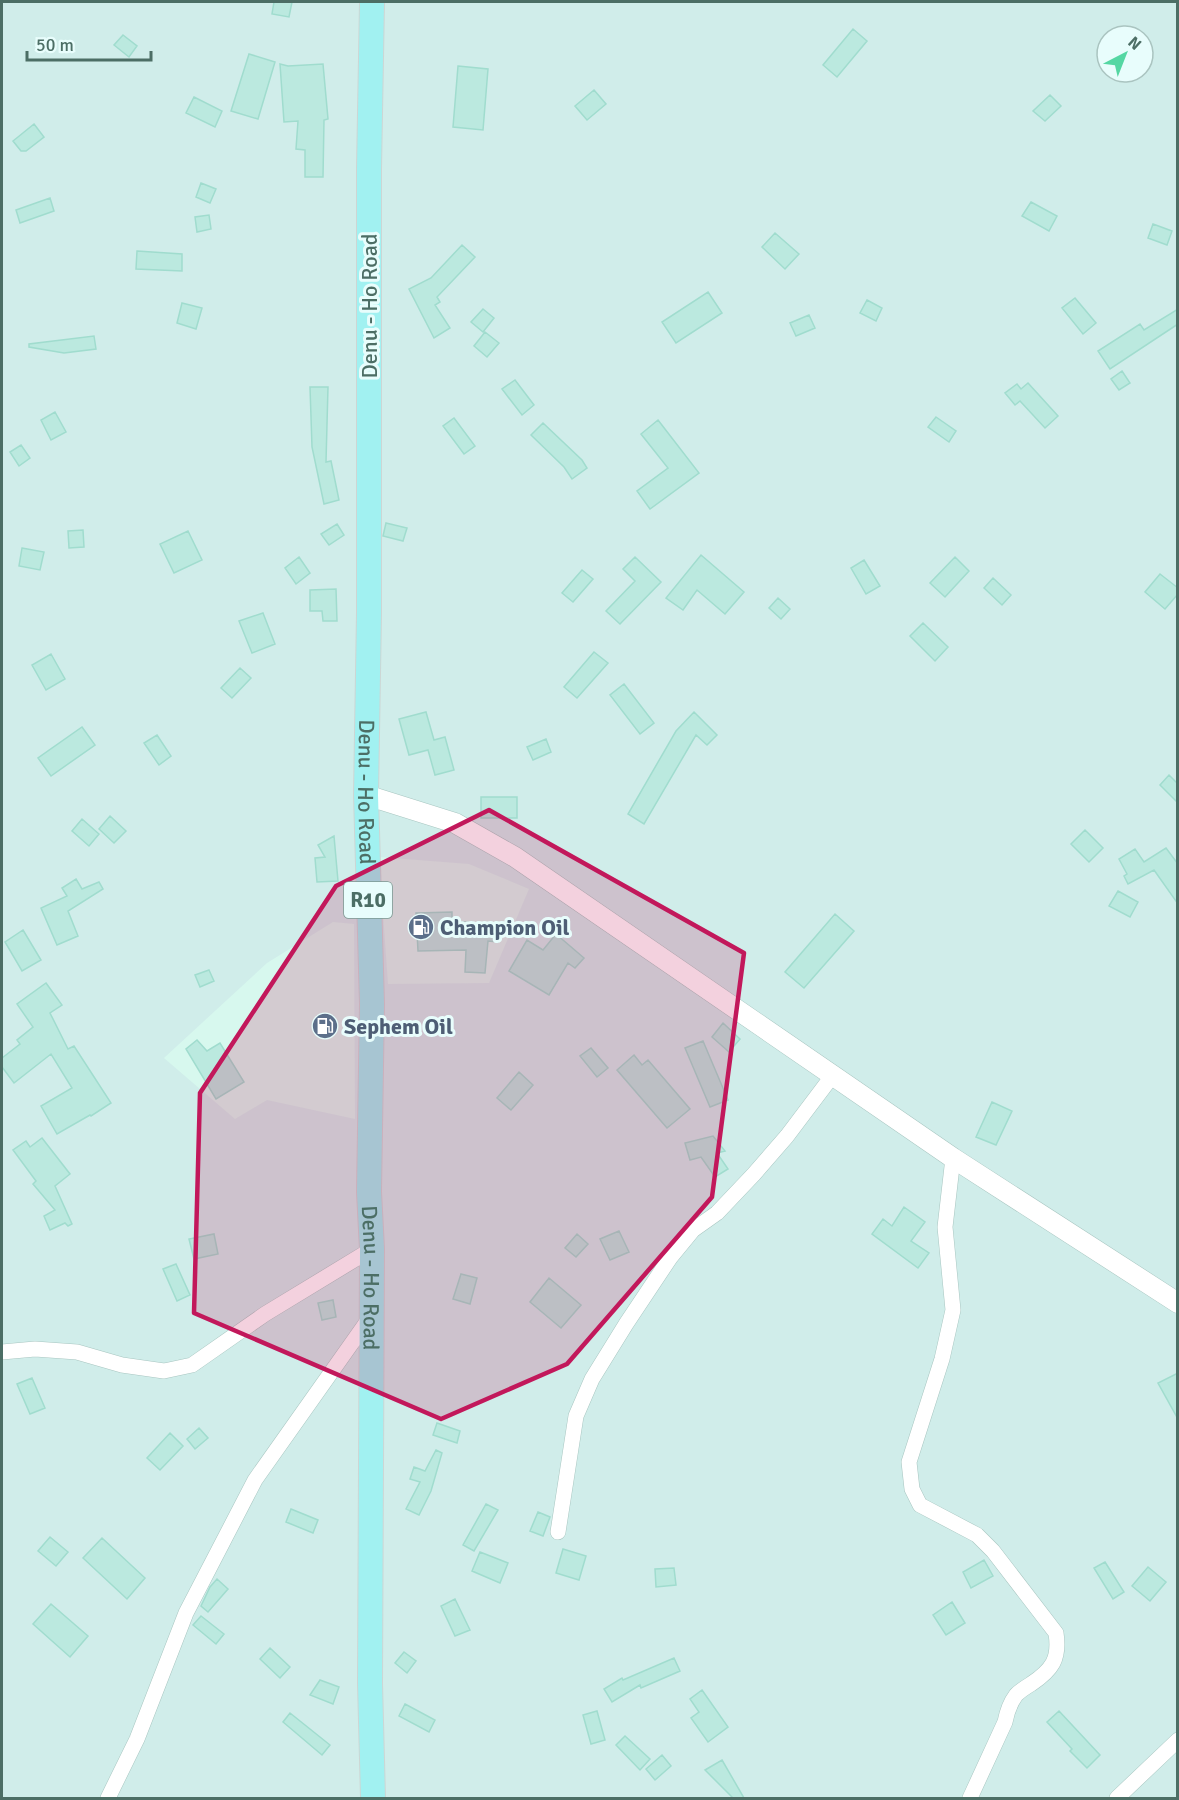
<svg xmlns="http://www.w3.org/2000/svg" width="1179" height="1800" font-family="Signika,sans-serif">
<style>
.residential{fill:#d0edea;fill-rule:evenodd}
.commercial{fill:#d7f8ee}
.building{fill:#bbe9df;stroke:#a0dcce;stroke-width:1.5}
.lines{fill:none;stroke-linecap:round;stroke-linejoin:round}
.minor-casing{stroke:#a8c6c1;stroke-width:16}
.tertiary-casing{stroke:#a8c6c1;stroke-width:21}
.primary-casing{stroke:#cdd6d4;stroke-width:26}
.minor{stroke:#fff;stroke-width:15}
.tertiary{stroke:#fff;stroke-width:20}
.primary{stroke:#a1f1f1;stroke-width:24}
.marked{fill:#c2185b;fill-opacity:0.2;stroke:#c2185b;stroke-width:4.5;stroke-linejoin:round}
.labels{text-anchor:middle;stroke-width:6;stroke-linejoin:round;paint-order:stroke}
.shield{fill:#e8fdfc;stroke:#7b9992;stroke-width:1.5}
.shield-label{font-size:21px;font-weight:bold;fill:#4c6e65}
.street-label{font-size:22px;fill:#4c6e65;stroke:#e8fdfc}
.service-label{font-size:22px;font-weight:bold;fill:#4e5e75;stroke:#e8fdfc;text-anchor:start}
</style>
<rect width="100%" height="100%" fill="#e3f9f9"/>
<!-- residential -->
<path class="residential" d="M2,2H1177V1798H2ZM1107,36H1143V72H1107Z"/>
<!-- commercial -->
<path class="commercial" d="M379,857L469,864L529,889L489,983L388,984Z
M333,922L354,924L355,1119L267,1100L235,1119L164,1058L267,963Z"/>
<!-- building -->
<path class="building" d="M274,2H292L289,17L272,14Z
M853,29L867,41L837,77L823,65Z
M123,35L137,46L129,57L114,45Z
M249,54L275,62L258,119L231,111Z
M280,64L288,66L323,64L328,119L324,120L323,177H305V150L296,149L298,121L284,122Z
M458,66L488,69L483,130L453,127Z
M594,90L606,104L587,120L575,106Z
M1050,95L1061,106L1045,121L1033,111Z
M194,97L222,111L215,127L186,113Z
M34,124L44,137L26,151H21L13,141Z
M201,183L216,189L210,203L196,197Z
M50,198L54,211L20,223L16,210Z
M1031,202L1057,216L1049,231L1022,216Z
M209,215L211,229L197,232L195,217Z
M1153,224L1172,231L1167,245L1148,238Z
M775,233L799,254L785,269L762,247Z
M462,245L475,257L437,297L440,302L435,305L450,328L434,338L409,289L431,278Z
M137,251L182,254V271L136,269Z
M708,292L722,313L676,343L662,322Z
M1075,298L1096,323L1083,334L1062,308Z
M867,300L882,308L876,321L860,313Z
M182,303L202,308L196,329L177,323Z
M483,309L494,318L483,332L471,322Z
M1178,309V324L1110,369L1098,351L1140,324L1144,330Z
M809,315L815,328L796,336L790,323Z
M485,332L499,343L487,357L474,346Z
M94,336L96,349L64,353L29,347V344Z
M1122,371L1130,383L1119,390L1111,379Z
M515,380L534,405L522,415L502,389Z
M1028,383L1058,416L1045,428L1020,401L1015,405L1005,393L1017,384L1021,389Z
M310,387H328L326,462L331,461L339,500L324,504L312,447Z
M55,412L66,432L51,440L41,420Z
M936,417L956,431L949,442L928,427Z
M454,418L475,446L464,454L443,426Z
M658,420L699,473L650,509L637,491L668,468L641,434Z
M543,423L582,460L587,468L572,479L564,467L531,435Z
M21,445L30,458L19,466L10,452Z
M386,523L407,528L403,541L383,536Z
M337,524L344,535L329,545L321,534Z
M83,530L84,547L69,548L68,531Z
M188,531L202,560L174,573L160,544Z
M22,548L44,552L40,570L19,566Z
M701,555L744,592L725,614L697,590L683,610L666,598Z
M299,557L310,573L296,584L285,568Z
M635,557L661,582L620,624L606,611L635,581L623,569Z
M955,557L969,571L945,597L930,583Z
M864,560L880,586L866,594L851,568Z
M582,570L593,579L573,602L562,593Z
M1160,574L1178,588V594L1165,609L1145,592Z
M993,578L1011,595L1002,605L984,588Z
M336,589L337,621H323L322,611H310V590Z
M778,598L790,609L781,619L769,608Z
M263,613L275,644L252,653L239,621Z
M923,623L948,647L935,661L910,636Z
M594,652L608,663L577,698L564,687Z
M51,654L65,679L46,690L32,665Z
M240,668L251,678L232,698L221,688Z
M624,684L654,723L640,734L610,695Z
M426,712L434,740L445,737L454,770L435,775L428,750L409,755L399,719Z
M694,712L717,735L707,745L696,735L644,824L628,814L676,731Z
M82,727L95,745L51,776L38,758Z
M157,735L171,756L159,765L144,743Z
M546,739L551,752L533,760L527,747Z
M1169,775L1178,784V803L1160,785Z
M481,797H517V818H481Z
M110,816L126,831L114,843L99,829Z
M82,819L99,834L89,846L72,831Z
M1085,830L1103,848L1089,862L1071,844Z
M334,836L338,881L317,882L315,858L325,857L318,845Z
M1166,848L1178,864V904L1154,870L1128,884L1124,876L1127,874L1119,859L1135,849L1144,862Z
M76,879L82,889L99,882L103,889L68,911L78,936L57,945L41,908L67,896L62,888Z
M1118,891L1138,902L1130,917L1109,906Z
M452,912V921L500,925L498,942L488,941L485,973L465,972L466,950L418,951L416,913Z
M835,914L854,931L804,988L785,972Z
M23,930L41,960L22,971L5,942Z
M556,934L584,958L575,968L568,963L549,995L509,971L527,940L543,950Z
M209,970L214,981L200,987L195,975Z
M46,983L62,1005L50,1013L68,1049L74,1046L111,1103L91,1116L90,1115L57,1134L41,1106L72,1088L51,1054L14,1083L2,1067V1058L20,1044L17,1040L33,1027L17,1004Z
M723,1023L740,1039L729,1052L712,1037Z
M197,1040L207,1051L220,1043L244,1082L216,1099L186,1049Z
M703,1041L728,1100L710,1107L685,1048Z
M591,1048L608,1068L597,1077L580,1056Z
M634,1055L642,1065L648,1060L690,1109L667,1128L617,1070Z
M519,1072L533,1085L511,1110L497,1098Z
M992,1102L1012,1111L996,1145L976,1137Z
M713,1136L725,1151L717,1153L728,1169L715,1177L701,1157L690,1160L685,1143Z
M42,1138L70,1174L55,1186L72,1224L68,1226L65,1223L50,1230L44,1216L55,1210L33,1184L36,1181L13,1150L26,1141L30,1147Z
M904,1207L925,1222L911,1241L929,1253L918,1268L872,1234L883,1219L892,1226Z
M619,1231L629,1252L610,1260L600,1239Z
M214,1234L218,1254L194,1259L189,1239Z
M577,1234L588,1244L576,1257L565,1248Z
M176,1264L190,1295L177,1301L163,1269Z
M461,1274L477,1278L470,1304L453,1299Z
M549,1278L581,1305L561,1328L530,1302Z
M333,1300L336,1317L322,1320L318,1303Z
M1178,1373V1419L1158,1383Z
M32,1378L45,1408L30,1414L17,1384Z
M437,1423L460,1431L457,1443L433,1435Z
M199,1428L208,1438L195,1449L187,1439Z
M170,1433L183,1446L160,1470L147,1458Z
M436,1450L442,1453L431,1491L419,1515L406,1509L420,1482L410,1479L414,1467L425,1471Z
M486,1504L498,1510L474,1551L463,1545Z
M291,1509L318,1520L313,1533L286,1522Z
M538,1512L550,1517L543,1536L530,1531Z
M50,1537L68,1552L56,1566L38,1551Z
M102,1538L145,1578L127,1599L83,1558Z
M563,1549L586,1556L579,1580L556,1573Z
M480,1552L508,1563L500,1583L472,1571Z
M984,1560L993,1576L971,1588L963,1572Z
M1105,1562L1124,1592L1113,1599L1094,1568Z
M1148,1567L1166,1582L1150,1601L1132,1586Z
M674,1568L676,1585L656,1587L655,1569Z
M217,1579L228,1589L208,1612L201,1606L210,1587Z
M455,1599L470,1630L455,1636L441,1606Z
M952,1602L965,1623L946,1635L933,1615Z
M51,1604L88,1636L70,1657L33,1624Z
M201,1616L224,1634L216,1644L193,1625Z
M270,1648L290,1667L280,1678L260,1659Z
M404,1652L416,1661L407,1673L395,1663Z
M674,1658L680,1671L641,1688L640,1685L612,1702L604,1689L622,1678L623,1680Z
M320,1680L339,1687L333,1704L310,1695Z
M702,1690L728,1727L708,1742L691,1718L699,1712L690,1699Z
M405,1704L435,1720L429,1732L399,1716Z
M597,1711L605,1740L591,1744L583,1715Z
M1059,1711L1100,1755L1087,1768L1070,1751L1072,1749L1047,1722Z
M290,1713L330,1745L322,1755L283,1722Z
M625,1736L650,1759L640,1770L616,1745Z
M662,1755L671,1766L655,1780L646,1769Z
M722,1760L744,1798H733L705,1770Z"/>
<g class="lines">
<!-- minor casing -->
<g class="minor-casing">
<path id="minor" d="M953,1158L945,1227L953,1310L942,1359L909,1462L912,1489L920,1505L977,1535L993,1551L1056,1633C1060,1659 1052,1670 1031,1684C1026,1687 1020,1691 1016,1695C1010,1703 1007,1712 1005,1722L970,1798
M2,1352L35,1349L77,1352L122,1365L164,1371L192,1365L265,1314L372,1249
M558,1532L576,1416L592,1379L626,1324L670,1258L693,1230L717,1213L754,1174L787,1136L833,1075
M108,1798L137,1739L186,1613L255,1480L371,1316
M1117,1798L1178,1740"/>
</g>
<!-- tertiary casing -->
<g class="tertiary-casing">
<path id="tertiary" d="M366,795L455,823L515,857L953,1158L1178,1303"/>
</g>
<!-- primary casing -->
<g class="primary-casing">
<g id="primary">
<path id="s1" d="M372,2L369,169V613L366,795L372,1004L369,1192L372,1249L370,1683L373,1798"/>
</g>
</g>
<!-- minor -->
<use href="#minor" class="minor"/>
<!-- tertiary -->
<use href="#tertiary" class="tertiary"/>
<!-- primary -->
<use href="#primary" class="primary"/>
</g>
<!-- marked area -->
<path class="marked" d="M489,810L744,953L712,1197L567,1364L441,1419L194,1313L200,1093L336,886Z"/>
<!-- icons -->
<defs>
<g id="fuel-disc" transform="scale(1.35)"><circle r="9.5" fill="#5c6f8a" stroke="#e8fdfc"/><path d="M-5.5-6h7V0h2V4h1.3V-2.5L3-4.5l.8-.8L6-3V5H2.5V1h-1V6h-7ZM-4.2-4.7v3.2H.2V-4.7Z" fill="#fff"/></g>
</defs>
<g fill-rule="evenodd">
<use href="#fuel-disc" x="421" y="927"/>
<use href="#fuel-disc" x="325" y="1026"/>
</g>
<g class="labels">
<!-- shield labels -->
<rect class="shield" x="344" y="882" width="48" height="36" rx="4.5"/>
<g class="shield-label">
<text x="368" y="907">R10</text>
</g>
<!-- street labels -->
<g class="street-label">
<text transform="translate(369 306) rotate(-90)" y="8">Denu - Ho Road</text>
<text dy="8" stroke="none"><textPath href="#s1" startOffset="790">Denu - Ho Road</textPath></text>
<text dy="8" stroke="none"><textPath href="#s1" startOffset="1276">Denu - Ho Road</textPath></text>
</g>
<!-- service labels -->
<g class="service-label">
<text x="440" y="935">Champion Oil</text>
<text x="344" y="1034">Sephem Oil</text>
</g>
</g>
<!-- border -->
<rect width="1179" height="1800" fill="none" stroke="#4c6e65" stroke-width="6"/>
<!-- north arrow -->
<g transform="translate(1125 54) rotate(42)"><circle r="28" fill="#e8fdfc" stroke="#aac4c0" stroke-width="1.5"/>
<path d="M0-4.5L10 22L0 15L-10 22Z" fill="#54d7a3"/>
<text y="-9" font-size="16" font-weight="bold" text-anchor="middle" fill="#4c6e65">N</text>
</g>
<!-- scale -->
<path d="M27 51v9h124v-9" fill="none" stroke="#4c6e65" stroke-width="3"/>
<text x="36" y="51" font-size="18" fill="#4c6e65" stroke="#e8fdfc" stroke-width="4.5" paint-order="stroke">50 m</text>
</svg>
